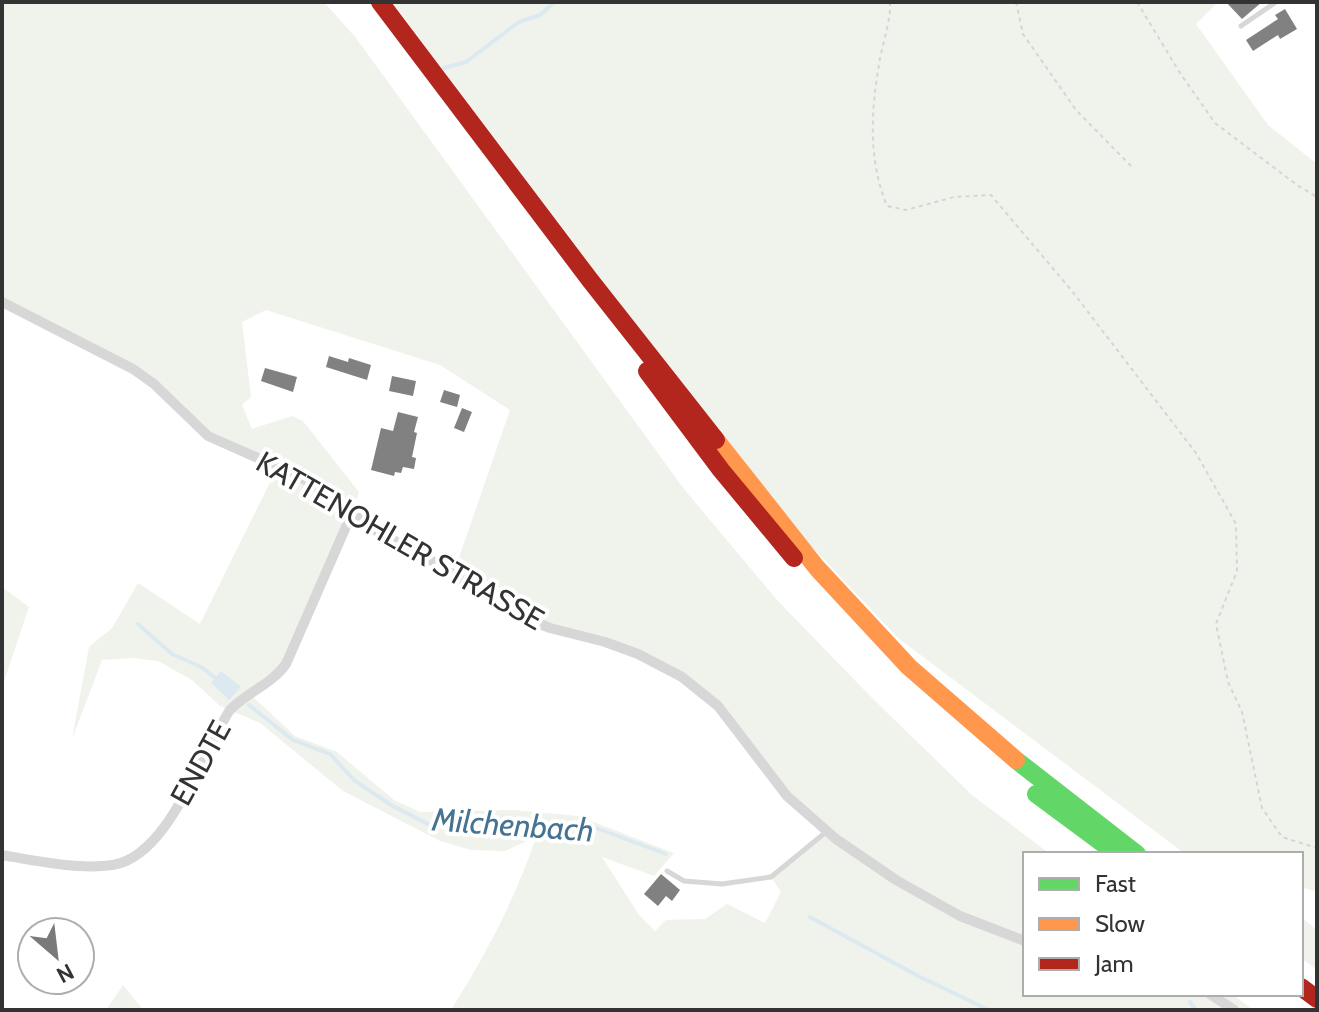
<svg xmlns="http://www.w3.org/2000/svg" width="1319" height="1012" font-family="Cabin,sans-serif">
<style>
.green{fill:#f0f3ec;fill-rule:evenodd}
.water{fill:#dde9f0}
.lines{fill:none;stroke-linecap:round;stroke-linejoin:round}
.stream{stroke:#dde9f0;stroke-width:4}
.building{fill:#818181}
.path{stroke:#d5d5d5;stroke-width:2;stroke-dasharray:4 4;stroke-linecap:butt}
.lane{stroke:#d7d7d7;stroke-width:5}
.street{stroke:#d7d7d7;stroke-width:10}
.fast{stroke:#63d668;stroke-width:18}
.slow{stroke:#ff974d;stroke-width:18}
.jam{stroke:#b3261e;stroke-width:18}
.labels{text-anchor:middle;stroke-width:8;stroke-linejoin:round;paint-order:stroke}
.street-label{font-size:30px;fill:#333;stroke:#fff}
.water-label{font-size:32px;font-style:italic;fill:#457391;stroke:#fff}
</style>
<rect width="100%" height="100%" fill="#fff"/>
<!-- green -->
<path class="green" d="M2,2H324L356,38L684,489L777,600L874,700L972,795L1050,854H1025V994H1232L1253,1010H451C485,956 516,898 536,837L505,851L471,850L440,841L343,791L260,723L220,706L192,680L158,661L133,658L102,660L72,739L89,647L112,628L138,583L200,624L278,466L215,440L154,384L2,302ZM266,310L440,365L510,410L453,575L550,628L667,668L735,727L804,811L827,831L771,877L781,892L765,923L727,904L705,919L666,920L655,931L639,915L602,857L654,876L674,853L578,816L513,810L420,812L394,800L337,752L295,736L250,694L290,656L352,513L359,492L303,421L292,416L252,429L242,405L251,397L242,322Z
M392,2H1218L1196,24L1268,125L1317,164V892L1301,887V854L1184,853L898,638L767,499Z
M2,587L29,607L2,687Z
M1301,917L1317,930V970L1301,958Z
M123,985L143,1010H106Z"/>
<!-- water -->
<path class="water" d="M221,671L241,687L229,700L211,683Z"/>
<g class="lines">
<!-- stream -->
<path class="stream" d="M444,68L466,62L519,22L540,15L554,2
M138,624L172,654L201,667L217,679
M249,705L293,740L330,754L354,780L391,805L428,824L493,819L596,828L666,854
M810,917L920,977L989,1010
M1190,1002L1196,1010"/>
</g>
<!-- building -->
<path class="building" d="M1226,2H1262L1242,19Z
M1285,9L1297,29L1280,39L1278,35L1253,51L1246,40L1278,19L1275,15Z
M329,356L348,362L349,358L371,365L367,380L326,367Z
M265,368L297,377L293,392L261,381Z
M392,376L416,381L413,396L389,391Z
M444,390L460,395L457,407L440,402Z
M462,408L472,412L464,432L454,428Z
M398,412L418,417L414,432L417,433L412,457L416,458L414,469L403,467L401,473L395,472L394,476L371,470L381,428L393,431Z
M661,874L680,890L672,901L666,896L658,906L644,894Z"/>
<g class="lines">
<!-- path -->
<path class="path" d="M890,2C891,22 882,44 879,64C871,113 868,159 887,206L906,210L954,197L991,195L1072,291L1196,453L1236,524L1237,571L1216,624L1228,682L1242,712L1262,808L1282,837L1317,848
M1016,2L1023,34L1076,110L1133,168
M1137,2L1180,73L1215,123L1297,185L1317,197"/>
<!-- lane -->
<path class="lane" d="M1316,2L1317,3
M1241,26L1276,2
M667,871L684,881L722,884L771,877L826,832"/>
<!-- street -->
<path class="street" d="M2,302L133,369L154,384L208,436L301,477L378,532L432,561L523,617L550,628L605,642L638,654L682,677L718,706L787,796L836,839L896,880L960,916L1025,941
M2,855C37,861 78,870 113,865C169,856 201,753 230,710C247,692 271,685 286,664L352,513
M1210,994L1234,1010"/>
<!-- fast -->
<path class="fast" d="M1016,760L1137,854
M1036,794L1117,854"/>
<!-- slow -->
<path class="slow" d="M716,440L817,568L909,667L1016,760"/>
<!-- jam -->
<path class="jam" d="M380,2L590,280L716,440
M647,371L721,470L794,558
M1301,987L1317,999"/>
</g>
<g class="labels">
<!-- street labels -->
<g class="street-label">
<text transform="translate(400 541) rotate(30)" y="10">KATTENOHLER STRASSE</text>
<text transform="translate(201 763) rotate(-61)" y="10">ENDTE</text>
</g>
<!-- water labels -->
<g class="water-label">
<text transform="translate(513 825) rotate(4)" y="11">Milchenbach</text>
</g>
</g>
<!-- border -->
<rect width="1319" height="1012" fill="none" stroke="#333333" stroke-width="8"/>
<!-- legend -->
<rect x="1023" y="852" width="280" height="144" fill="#ffffff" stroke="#adadad" stroke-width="2"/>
<rect x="1039" y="878" width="40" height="12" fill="#63d668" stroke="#adadad" stroke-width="2"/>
<text x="1095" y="892" font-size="24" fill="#333333">Fast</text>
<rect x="1039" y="918" width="40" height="12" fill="#ff974d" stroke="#adadad" stroke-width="2"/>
<text x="1095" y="932" font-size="24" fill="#333333">Slow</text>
<rect x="1039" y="958" width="40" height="12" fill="#b3261e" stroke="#adadad" stroke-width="2"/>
<text x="1095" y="972" font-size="24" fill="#333333">Jam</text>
<!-- north arrow -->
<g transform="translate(56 956) rotate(152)"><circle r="38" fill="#ffffff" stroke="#adadad" stroke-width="2"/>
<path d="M0-6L14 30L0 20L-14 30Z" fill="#7a7a7a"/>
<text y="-12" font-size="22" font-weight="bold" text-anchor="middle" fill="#333333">N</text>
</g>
</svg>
